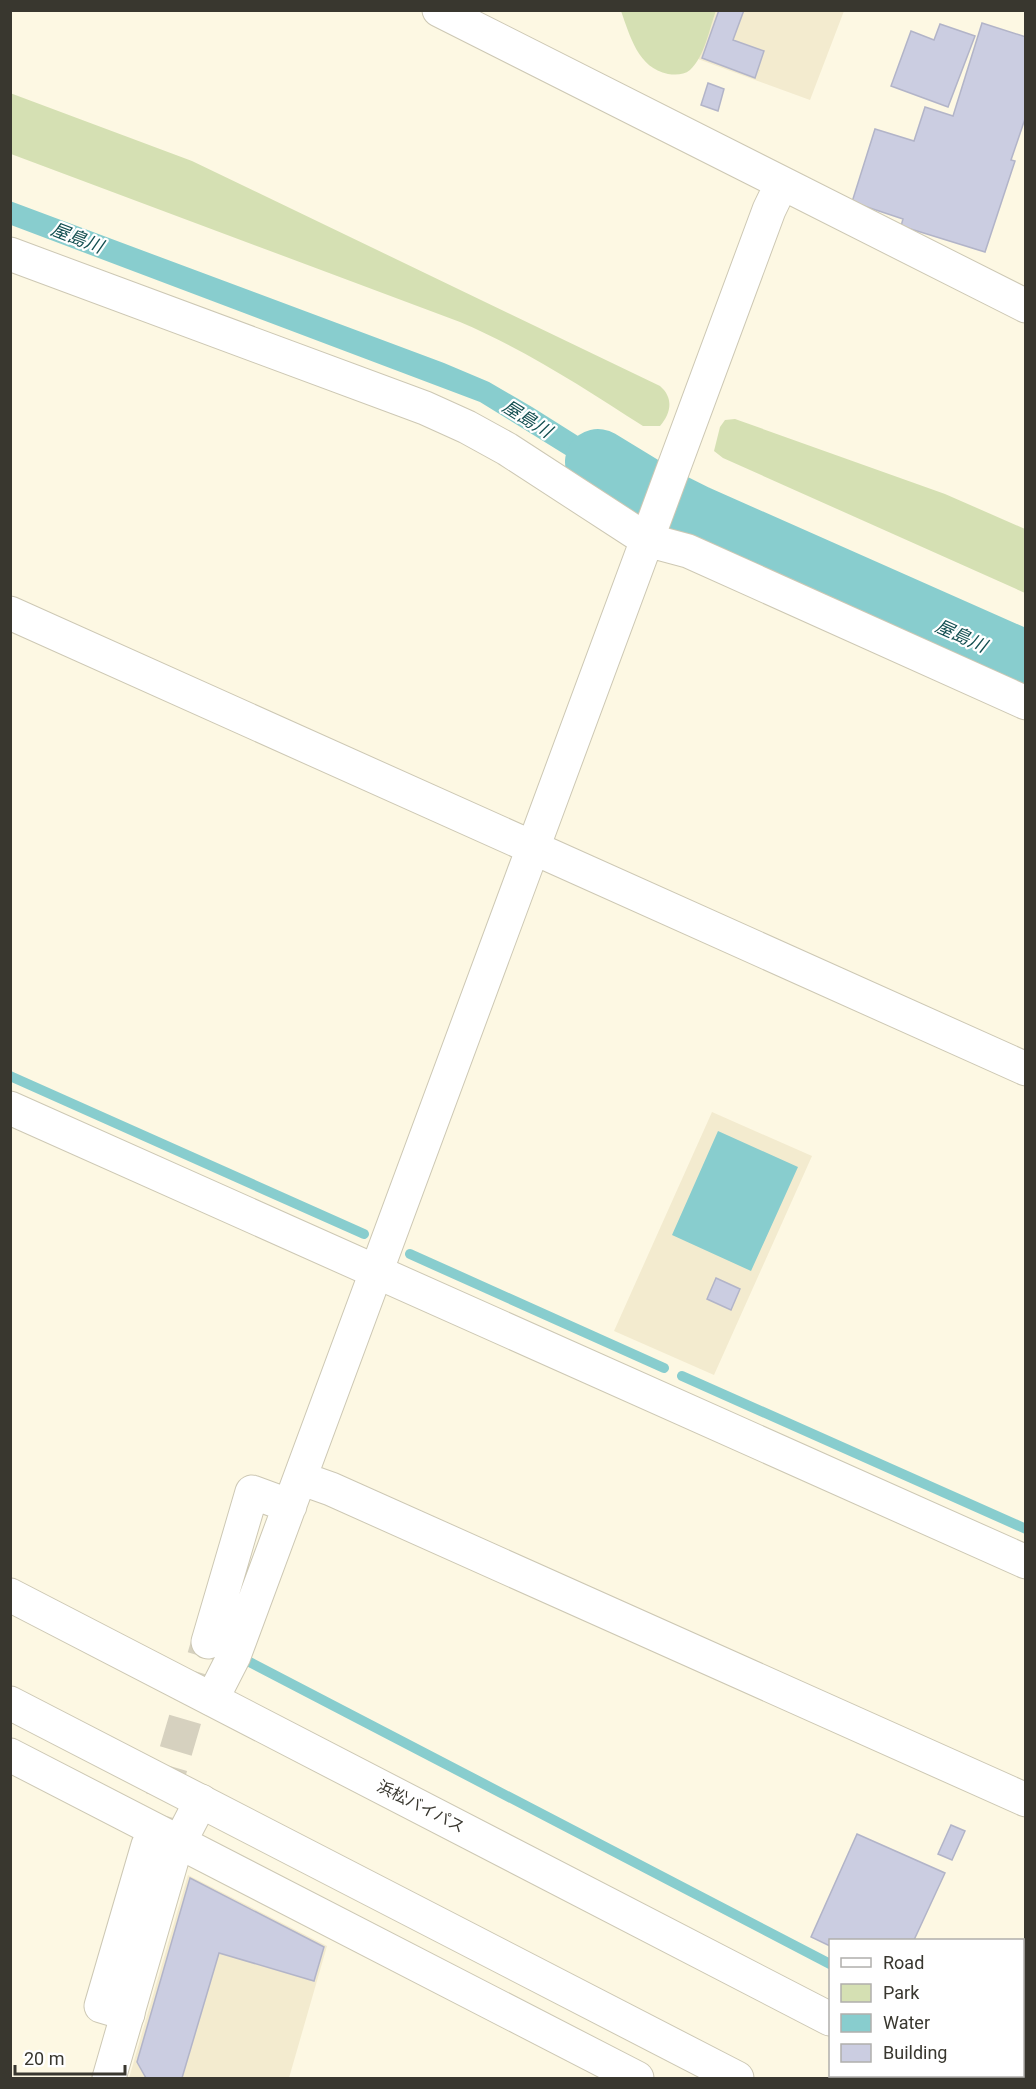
<svg xmlns="http://www.w3.org/2000/svg" width="1036" height="2089" font-family="Roboto,'Noto Sans JP',sans-serif">
<style>
.built{fill:#f3ebcf}
.green{fill:#d5e0b3}
.water{fill:#88cdce}
.lines{fill:none;stroke-linecap:round;stroke-linejoin:round}
.stream{stroke:#88cdce;stroke-width:10}
.river{stroke:#88cdce;stroke-width:66}
.building{fill:#cbcde1;stroke:#b2b4c8;stroke-width:1.5}
.street-tunnel{stroke:#d6d1bf;stroke-width:33;stroke-dasharray:33 16;stroke-linecap:butt}
.street-casing{stroke:#cdc8b4;stroke-width:35}
.secondary-casing{stroke:#cdc8b4;stroke-width:35}
.highway-casing{stroke:#cdc8b4;stroke-width:35}
.street{stroke:#fff;stroke-width:33}
.secondary{stroke:#fff;stroke-width:33}
.highway{stroke:#fff;stroke-width:33}
.labels{text-anchor:middle;stroke-width:4.5;stroke-linejoin:round;paint-order:stroke}
.street-label{font-size:16px;fill:#39372f;stroke:#fff}
.water-label{font-size:18px;font-style:italic;fill:#134f51;stroke:#fff}
</style>
<rect width="100%" height="100%" fill="#fdf8e3"/>
<!-- built -->
<path class="built" d="M716,11H844L810,100L698,59Z
M712,1112L812,1156L714,1375L614,1331Z
M188,1875L327,1946L289,2078H129Z"/>
<!-- green -->
<path class="green" d="M621,11V10L716,11C709,29 705,56 690,70C684,75 676,75 668,74C638,68 630,36 621,11Z
M10,93L192,161L660,386C674,398 671,413 660,426H643C584,388 526,350 460,322L11,154Z
M735,419L945,494L1025,529V593L723,458L714,451L720,427L725,420Z"/>
<!-- water -->
<path class="water" d="M10,201L444,363L489,382L532,407L667,492L656,511L480,402L11,225Z
M718,1131L798,1167L751,1271L672,1235Z"/>
<g class="lines">
<!-- stream -->
<path class="stream" d="M10,1076L364,1234
M410,1254L664,1368
M682,1376L1026,1529
M238,1656L830,1964
M1022,2066L1026,2068"/>
<!-- river -->
<path class="river" d="M598,462L662,501L696,518L1026,664"/>
</g>
<!-- building -->
<path class="building" d="M719,10H744L733,40L764,51L755,78L702,58Z
M982,23L1026,37V116L1011,160L1015,161L985,252L901,226L903,219L852,202L875,129L914,141L925,107L953,116Z
M940,24L975,36L948,107L891,86L911,31L934,40Z
M708,83L724,89L718,111L701,105Z
M716,1278L740,1289L731,1310L707,1299Z
M951,1825L965,1831L952,1860L938,1854Z
M857,1834L945,1873L914,1940H830V1946L811,1937Z
M190,1878L324,1947L314,1981L219,1953L182,2078H146L137,2062Z"/>
<g class="lines">
<!-- street-tunnel -->
<path class="street-tunnel" d="M148,1845L208,1642"/>
<!-- street casing -->
<g class="street-casing">
<path id="street" d="M439,10L1026,306
M10,254L425,408L467,427L507,449L647,540L688,551L1026,703
M10,613L1026,1069
M300,1478L331,1489L1026,1800
M208,1642L252,1492L290,1506
M212,1699L234,1656L769,210L781,185
M10,1755L637,2078
M128,2014L101,2006L148,1845"/>
</g>
<!-- secondary casing -->
<g class="secondary-casing">
<path id="secondary" d="M10,1108L1026,1562
M109,2078L174,1853L201,1801"/>
</g>
<!-- highway casing -->
<g class="highway-casing">
<path id="highway" d="M10,1595L830,2019
M10,1703L737,2078
M935,2076L941,2078"/>
</g>
<!-- street -->
<use href="#street" class="street"/>
<!-- secondary -->
<use href="#secondary" class="secondary"/>
<!-- highway -->
<use href="#highway" class="highway"/>
</g>
<g class="labels">
<!-- street labels -->
<g class="street-label">
<text transform="translate(421 1806) rotate(27)" y="6">浜松バイパス</text>
</g>
<!-- water labels -->
<g class="water-label">
<text transform="translate(77 238) rotate(21)" y="6">屋島川</text>
<text transform="translate(527 419) rotate(32)" y="6">屋島川</text>
<text transform="translate(961 636) rotate(24)" y="6">屋島川</text>
</g>
</g>
<!-- border -->
<rect width="1036" height="2089" fill="none" stroke="#39372f" stroke-width="24"/>
<!-- legend -->
<rect x="829" y="1939" width="195" height="138" fill="#ffffff" stroke="#b0afac" stroke-width="1.5"/>
<rect x="841" y="1958" width="30" height="9" fill="#ffffff" stroke="#b0afac" stroke-width="1.5"/>
<text x="883" y="1969" font-size="18" fill="#39372f">Road</text>
<rect x="841" y="1984" width="30" height="18" fill="#d5e0b3" stroke="#b0afac" stroke-width="1.5"/>
<text x="883" y="1999" font-size="18" fill="#39372f">Park</text>
<rect x="841" y="2014" width="30" height="18" fill="#88cdce" stroke="#b0afac" stroke-width="1.5"/>
<text x="883" y="2029" font-size="18" fill="#39372f">Water</text>
<rect x="841" y="2044" width="30" height="18" fill="#cbcde1" stroke="#b0afac" stroke-width="1.5"/>
<text x="883" y="2059" font-size="18" fill="#39372f">Building</text>
<!-- scale -->
<path d="M15 2065v9h110v-9" fill="none" stroke="#39372f" stroke-width="3"/>
<text x="24" y="2065" font-size="18" fill="#39372f" stroke="#ffffff" stroke-width="4.5" paint-order="stroke">20 m</text>
</svg>
